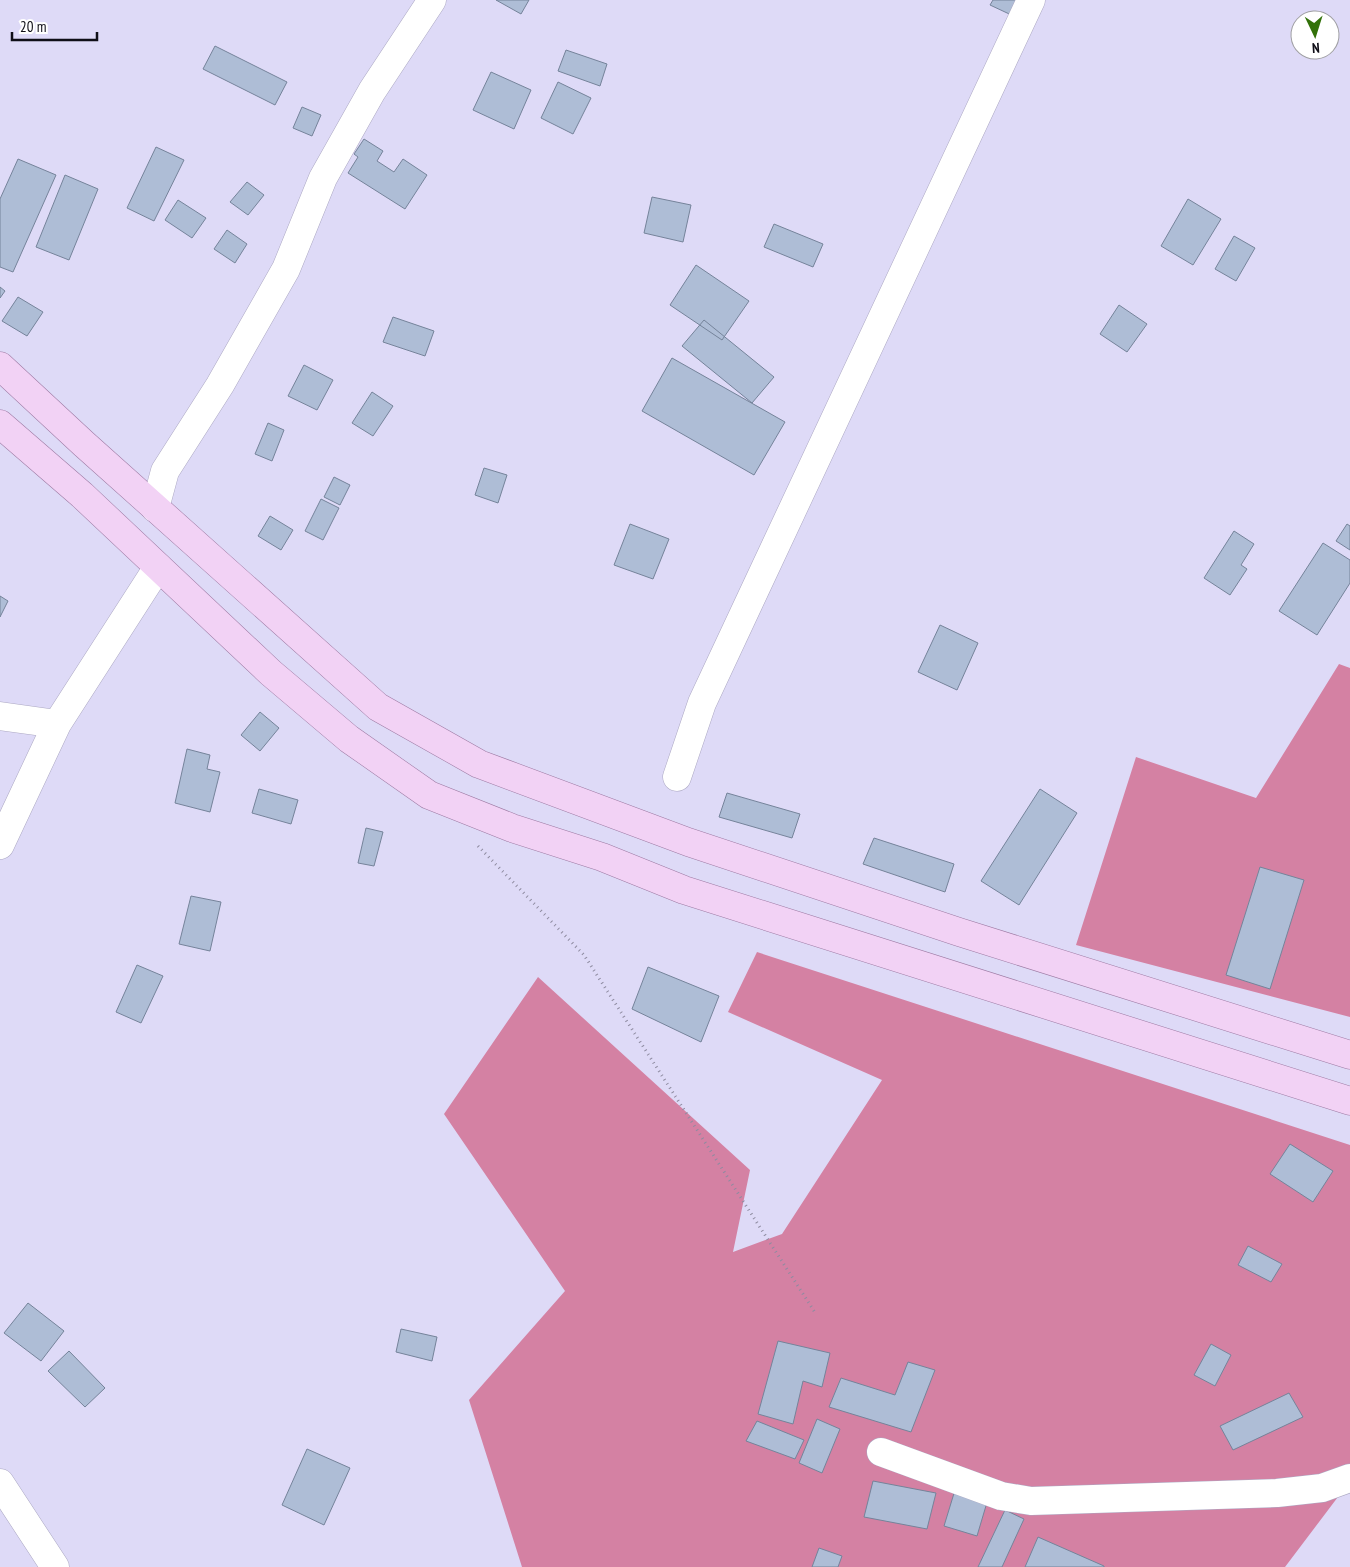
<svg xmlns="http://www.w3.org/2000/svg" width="1350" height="1567" font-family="'PT Sans Narrow',sans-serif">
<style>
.forest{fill:#d481a3}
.building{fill:#aebdd6;stroke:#75839a}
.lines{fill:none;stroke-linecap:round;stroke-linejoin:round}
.minor-casing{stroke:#aca8c3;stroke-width:29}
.primary-casing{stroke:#9d7aa3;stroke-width:29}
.path{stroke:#8e8ba0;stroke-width:3;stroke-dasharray:1 4;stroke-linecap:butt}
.minor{stroke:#fff;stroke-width:28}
.primary{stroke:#f2d2f5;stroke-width:28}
</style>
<rect width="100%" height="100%" fill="#dedaf7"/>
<!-- forest -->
<path class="forest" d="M1339,664L1350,668V1017L1076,945L1136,757L1256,798Z
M757,952L1350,1145V1481L1285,1567H522L469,1400L565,1291L444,1114L538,977L750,1170L733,1252L782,1234L882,1080L728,1012Z"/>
<!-- building -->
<path class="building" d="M496,0H529L521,14Z
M993,0H1029L1020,19L990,5Z
M215,46L287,82L275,105L203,69Z
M566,50L607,64L600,86L558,71Z
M491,72L531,90L514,129L473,110Z
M558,82L591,98L573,134L541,118Z
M302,107L321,115L312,136L293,128Z
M364,139L383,151L377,161L394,172L403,159L427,175L405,209L348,173L358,157L354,154Z
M156,147L184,160L154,221L127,208Z
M18,159L56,175L13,272L0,267V199Z
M65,175L98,189L69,260L36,247Z
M247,182L264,195L248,215L230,202Z
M652,197L691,205L683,242L644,233Z
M1188,199L1221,219L1193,265L1161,246Z
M178,200L206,218L192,238L165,220Z
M774,224L823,244L813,267L764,247Z
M227,230L247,244L235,263L214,249Z
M1234,236L1255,248L1236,281L1215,269Z
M696,265L749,301L722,340L670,305Z
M0,287L5,291L0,298Z
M18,297L43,312L27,336L2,321Z
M1119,305L1147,324L1127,352L1100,334Z
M393,317L434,331L425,356L383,342Z
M704,320L774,377L752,403L682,346Z
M672,358L785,422L754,475L642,411Z
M304,365L333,380L317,410L288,396Z
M372,392L393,406L373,436L352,423Z
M268,423L284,430L272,461L255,454Z
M484,468L507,475L498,503L475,495Z
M334,477L350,485L340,505L324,497Z
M321,499L339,508L323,540L305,531Z
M270,516L293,530L281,550L258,536Z
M630,524L669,539L653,579L614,565Z
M1347,524L1350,526V550L1336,541Z
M1234,531L1254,544L1241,565L1247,569L1230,595L1204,578Z
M1323,543L1350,560V583L1317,635L1279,611Z
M0,596L8,601L0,617Z
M940,625L978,643L957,690L918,672Z
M260,712L279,728L260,751L241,735Z
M187,749L210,755L207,769L220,772L210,812L175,803Z
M259,789L298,800L291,824L252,813Z
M1040,789L1077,813L1019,905L981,881Z
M727,793L800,814L792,838L719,817Z
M366,828L383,832L374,866L358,863Z
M874,838L954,864L945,892L863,864Z
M1260,867L1304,880L1270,989L1226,975Z
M191,896L221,902L210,951L179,944Z
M137,965L163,976L141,1023L116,1012Z
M648,967L719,996L701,1042L632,1009Z
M1290,1144L1333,1171L1313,1202L1270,1174Z
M1248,1246L1282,1264L1271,1282L1238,1265Z
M28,1303L64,1331L41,1361L4,1333Z
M401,1329L437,1337L432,1361L396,1352Z
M778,1341L830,1353L822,1387L803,1381L793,1424L758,1414Z
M1211,1344L1231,1355L1215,1386L1194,1375Z
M69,1351L105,1388L85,1407L48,1371Z
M908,1362L935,1370L911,1432L829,1407L841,1378L895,1395Z
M1289,1393L1303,1417L1233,1450L1220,1426Z
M817,1419L840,1429L822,1473L799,1463Z
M757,1421L804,1440L795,1459L746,1441Z
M307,1449L350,1468L324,1525L282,1505Z
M873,1481L936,1493L927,1529L864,1517Z
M955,1490L988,1499L977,1536L944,1526Z
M1005,1510L1024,1519L1002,1567H978Z
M1038,1537L1104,1566V1567H1025Z
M819,1548L842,1556L838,1567H812Z"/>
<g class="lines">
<!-- minor casing -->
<g class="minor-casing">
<path id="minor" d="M155,508L165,471L220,385L286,269L323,178L372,91L432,0
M0,716L57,724
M677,777L702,703L1031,0
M0,845L57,724L158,567
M881,1452L1001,1496L1031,1501L1277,1493L1322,1488L1350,1478
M0,1483L55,1567"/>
</g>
<!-- primary casing -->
<g class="primary-casing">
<path id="primary" d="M0,366L84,444L378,707L479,764L688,842L959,932L1350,1055
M0,424L82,495L271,673L349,739L429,795L512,828L602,857L684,890L1350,1101"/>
</g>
<!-- path -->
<path class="path" d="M478,846L584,955L816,1314"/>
<!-- minor -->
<use href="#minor" class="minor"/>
<!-- primary -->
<use href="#primary" class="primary"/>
</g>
<!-- north arrow -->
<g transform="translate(1315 35) rotate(176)"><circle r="24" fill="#ffffff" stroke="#9f9fa2"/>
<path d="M0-4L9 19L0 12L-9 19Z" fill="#327109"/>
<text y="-8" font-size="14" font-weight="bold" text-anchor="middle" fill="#0f0e17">N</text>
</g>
<!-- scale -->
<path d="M12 32v8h85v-8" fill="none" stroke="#0f0e17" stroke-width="2.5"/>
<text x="20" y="32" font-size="15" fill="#0f0e17" stroke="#ffffff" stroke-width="4" paint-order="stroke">20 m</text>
</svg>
